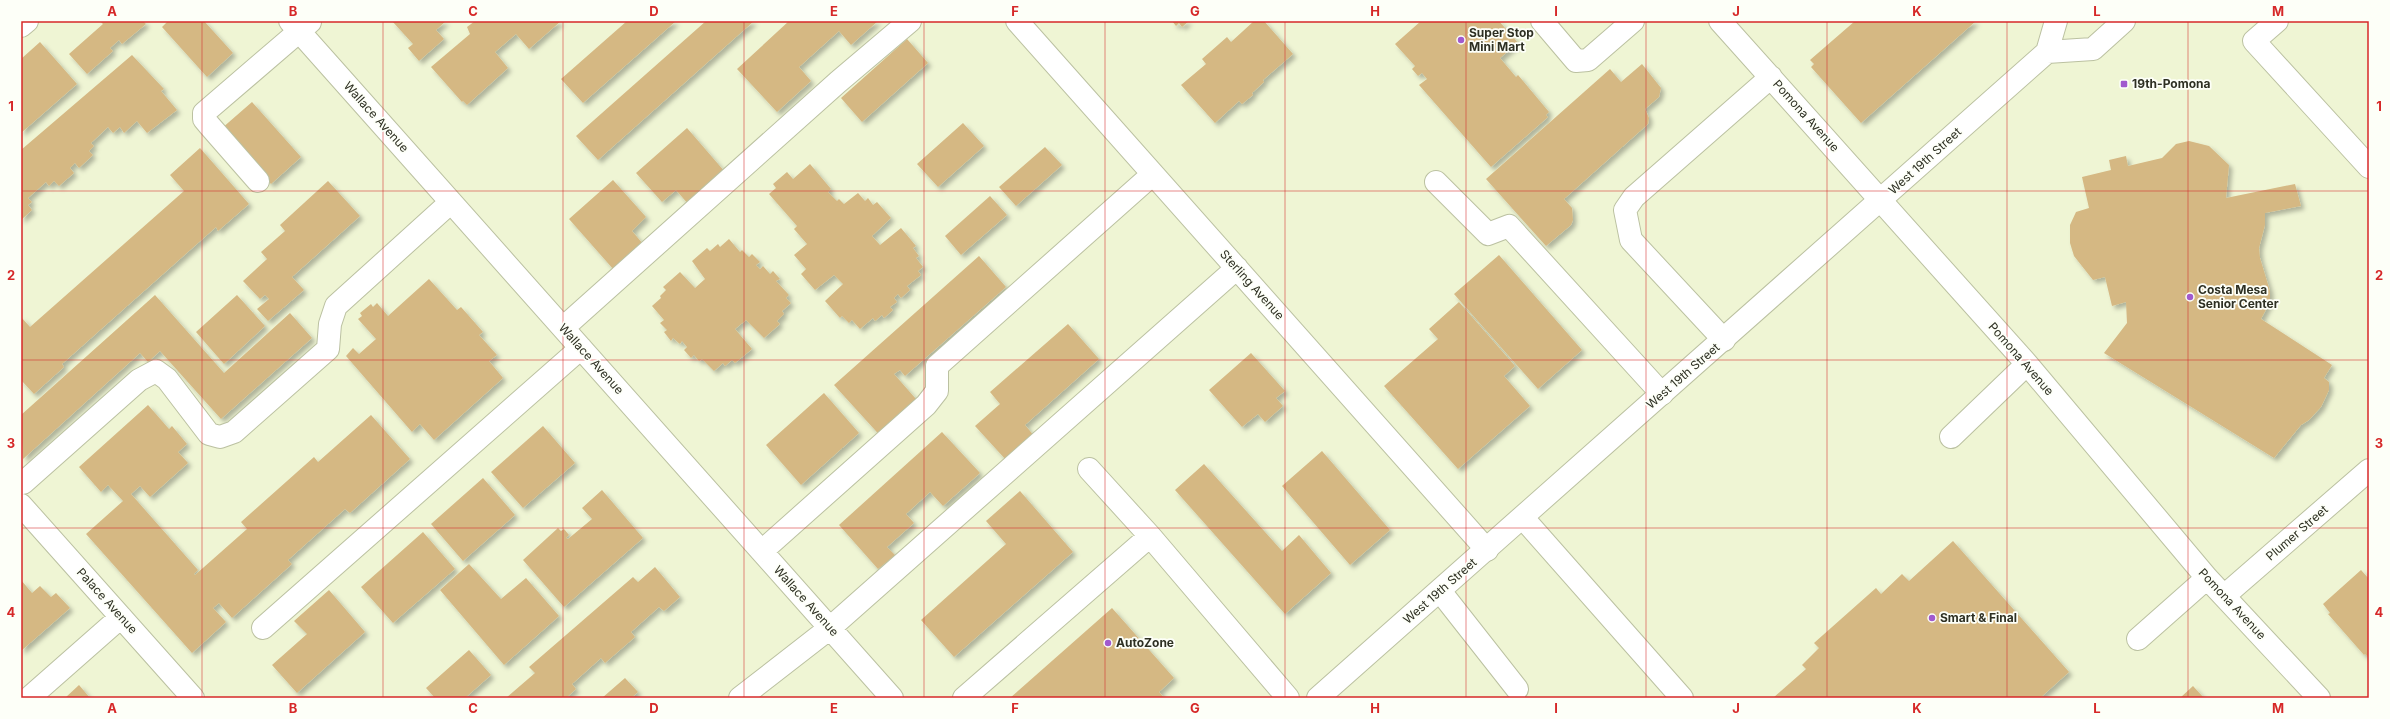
<svg xmlns="http://www.w3.org/2000/svg" width="2390" height="719" font-family="Inter,sans-serif">
<style>
.building{fill:#d5b883;filter:url(#shadow)}
.lines{fill:none;stroke-linecap:round;stroke-linejoin:round}
.minor-casing{stroke:#bbc1a1;stroke-width:24}
.major-casing{stroke:#bbc1a1;stroke-width:24}
.minor{stroke:#fff;stroke-width:22}
.major{stroke:#fff;stroke-width:22}
.grid{fill:none;stroke:#d62828;stroke-width:1;stroke-opacity:0.55}
.poi-dot{fill:#a15ace;stroke:#fdfff8;stroke-width:1.5}
.labels{text-anchor:middle;stroke-width:3.5;stroke-linejoin:round;paint-order:stroke}
.poi-label{font-size:12px;font-weight:bold;fill:#2e3023;stroke:#fdfff8;text-anchor:start}
.street-label{font-size:12px;fill:#2e3023;stroke:#fdfff8}
.neatline{fill:none;stroke:#d62828;stroke-width:1.5}
.grid-label{font-size:13px;text-anchor:middle;font-weight:bold;fill:#d62828}
</style>
<defs>
<filter id="shadow"><feDropShadow dx="3.5" dy="3.5" stdDeviation="2" flood-color="#0004"/></filter>
</defs>
<rect width="100%" height="100%" fill="#eff5d4"/>
<!-- building -->
<path class="building" d="M100,21H143L146,24L122,44L119,40L110,48L113,51L87,74L69,54L103,24Z
M168,21H204L233,53L207,77L162,27Z
M392,21H446L436,30L444,39L419,61L408,48L413,44Z
M475,21H561L529,49L516,34L495,52L508,68L467,105L463,101L462,102L431,67L470,34L467,27Z
M627,21H676L583,103L561,79Z
M706,21H754L598,160L576,136Z
M789,21H878L851,45L839,31L799,67L811,81L777,112L737,69Z
M1172,21H1189L1182,27L1179,23L1176,26Z
M1254,21H1264L1293,54L1263,80L1264,82L1252,93L1253,95L1242,104L1239,101L1215,123L1181,85L1206,64L1202,59L1227,37L1231,42Z
M1421,21H1499L1518,43L1500,58L1516,77L1518,75L1549,112L1546,115L1548,117L1491,167L1419,85L1427,79L1422,73L1418,76L1412,69L1415,66L1395,44Z
M1855,21H1976L1861,123L1811,67L1814,64L1810,60Z
M907,39L928,63L862,122L841,98Z
M40,42L77,84L21,133V59Z
M132,55L164,89L161,91L177,110L147,133L137,121L124,133L120,127L113,133L108,127L91,143L94,146L89,151L93,155L79,168L75,163L70,168L74,173L59,186L54,181L49,186L46,182L28,198L32,202L28,205L32,210L21,220V150Z
M1642,64L1661,88L1659,97L1645,109L1649,118L1648,124L1564,199L1572,208L1573,220L1571,225L1546,246L1486,179L1610,69L1621,82Z
M252,102L301,157L271,184L221,129Z
M963,123L984,146L938,187L917,164Z
M687,128L725,172L689,205L676,190L662,202L636,173Z
M2189,141L2209,146L2229,165L2226,198L2295,184L2301,206L2265,213V225L2259,248L2260,258L2270,291V302L2261,319L2332,365L2324,378L2329,382V390L2321,407L2309,420L2301,425L2274,458L2104,353L2127,323L2126,302L2112,306L2105,277L2093,280L2074,256L2070,243V225L2076,212L2089,208L2082,177L2111,170L2109,160L2126,156L2128,166L2162,158L2176,144Z
M1045,147L1062,165L1016,206L999,187Z
M200,148L249,204L218,231L216,227L62,364L64,367L34,394L21,380V317L30,327L184,191L170,175Z
M810,164L831,189L828,192L837,201L839,199L844,204L858,193L865,201L868,198L873,205L877,202L891,218L872,236L880,245L901,228L916,246L913,248L919,256L916,258L923,267L918,271L921,275L907,286L910,290L901,298L898,294L894,298L897,302L890,307L893,310L884,318L882,315L875,321L873,318L860,329L852,320L849,323L842,316L840,318L825,301L843,284L834,275L815,290L801,274L806,269L794,255L807,244L794,229L797,226L769,194L776,188L773,184L787,172L793,179Z
M613,180L646,217L632,231L643,244L614,270L569,219Z
M328,181L360,216L292,277L304,290L268,321L257,309L269,299L265,295L260,299L243,281L267,259L261,252L285,231L280,225Z
M990,196L1007,215L961,255L945,236Z
M729,239L740,252L742,250L749,257L752,254L760,262L756,265L760,269L763,266L770,274L773,271L780,279L776,281L789,295L786,298L791,303L782,311L784,314L777,321L780,324L764,338L746,320L735,329L752,349L735,363L732,360L725,366L723,363L714,371L702,359L699,361L694,355L691,358L684,350L687,347L682,341L680,344L673,338L671,341L664,332L667,330L660,323L664,320L652,306L661,298L660,296L666,290L663,287L680,272L695,288L705,279L692,261L707,248L710,251L718,244L720,247Z
M1499,255L1582,350L1538,389L1454,294Z
M979,256L1006,287L905,376L900,370L894,374L923,407L885,441L834,385Z
M429,279L457,310L461,307L483,332L479,335L497,355L489,361L503,378L434,440L420,424L412,432L346,356L353,348L359,354L376,339L358,319L362,316L360,313L371,304L373,307L377,303L388,316Z
M155,295L224,373L290,313L312,338L221,419L160,351L148,362L140,353L23,459L21,415Z
M237,295L265,326L224,364L196,332Z
M1459,302L1515,366L1504,376L1530,406L1458,469L1384,386L1438,339L1429,329Z
M1068,324L1099,359L1025,425L1035,437L1007,461L975,426L1000,404L990,392Z
M1251,353L1285,391L1276,398L1283,406L1265,422L1258,414L1242,427L1209,390Z
M824,393L859,433L801,485L766,445Z
M148,405L169,429L172,426L187,444L178,452L188,463L150,497L140,486L131,494L198,570L194,574L195,575L247,529L241,522L314,457L318,462L371,415L410,459L350,513L345,509L288,560L292,564L232,618L219,603L213,608L226,622L192,653L86,534L123,501L108,485L101,492L79,467Z
M543,426L575,463L523,508L491,472Z
M942,432L980,473L943,506L930,492L906,514L914,523L887,547L895,555L878,569L839,525Z
M1322,451L1390,530L1350,565L1282,486Z
M1204,464L1282,551L1299,535L1331,573L1285,614L1175,490Z
M483,478L515,515L463,561L431,524Z
M602,490L643,538L564,607L523,560L558,528L561,531L564,529L569,535L566,538L568,539L592,519L582,508Z
M1020,491L1073,552L954,657L921,620L1006,544L986,521Z
M423,532L455,569L393,623L361,587Z
M1953,541L2069,672L2040,698H1773L1806,669L1802,665L1819,648L1814,643L1876,588L1881,594L1902,574L1909,581Z
M469,564L501,599L526,578L559,616L504,665L440,590Z
M655,567L680,597L664,611L659,607L631,632L635,637L605,663L601,658L572,684L576,689L566,698H506L535,673L529,667L633,577L638,582Z
M2361,570L2369,579V658L2365,654L2364,655L2328,614L2330,613L2323,604Z
M21,580L32,593L40,586L51,597L56,593L70,608L21,651Z
M329,590L365,632L297,693L272,665L307,634L294,621Z
M1112,608L1174,678L1159,692L1164,698H1010Z
M469,650L491,675L465,698H435L426,688Z
M625,678L638,692L631,698H602Z
M79,685L90,698H65Z
M2193,686L2204,698H2180Z"/>
<g class="lines">
<!-- minor casing -->
<g class="minor-casing">
<path id="minor" d="M290,21L892,698
M1017,21L1487,550
M1542,21L1576,61L1588,60L1633,21
M1720,21L2027,364L2207,578L2319,698
M2277,21L2254,41L2369,167
M21,26L27,21
M258,181L209,125L204,119V113L310,22
M1436,182L1488,234L1509,226L1662,394
M563,328L838,82L910,21
M1724,340L1631,240L1625,210L1634,197L1771,77
M1951,437L2027,364
M1089,469L1150,536L1288,698
M23,483L139,380L156,371L167,379L209,434L220,437L234,432L328,349L330,324L336,306L451,202
M21,505L193,698
M1523,518L1682,698
M762,551L926,405L937,391V366L1153,174
M1440,591L1517,689
M2224,596L2369,470
M263,628L581,348
M2138,639L2207,578
M29,698L121,617
M740,698L830,628L1237,268
M964,698L1150,536"/>
</g>
<!-- major casing -->
<g class="major-casing">
<path id="major" d="M2047,52L2093,49L2124,21
M1318,698L2047,52L2056,21"/>
</g>
<!-- minor -->
<use href="#minor" class="minor"/>
<!-- major -->
<use href="#major" class="major"/>
</g>
<!-- grid -->
<path class="grid" d="M202,21V698M383,21V698M563,21V698M744,21V698M924,21V698M1105,21V698M1285,21V698M1466,21V698M1646,21V698M1827,21V698M2007,21V698M2188,21V698M21,191H2369M21,360H2369M21,528H2369"/>
<!-- markers -->
<g class="poi-dot">
<circle cx="1461" cy="40" r="4"/>
<rect x="2120" y="80" width="8" height="8" rx="2"/>
<circle cx="2190" cy="297" r="4"/>
<circle cx="1932" cy="618" r="4"/>
<circle cx="1108" cy="643" r="4"/>
</g>
<g class="labels">
<!-- poi labels -->
<g class="poi-label">
<text x="1469" y="37">Super Stop<tspan x="1469" dy="14">Mini Mart</tspan></text>
<text x="2132" y="88">19th-Pomona</text>
<text x="2198" y="294">Costa Mesa<tspan x="2198" dy="14">Senior Center</tspan></text>
<text x="1940" y="622">Smart &amp; Final</text>
<text x="1116" y="647">AutoZone</text>
</g>
<!-- street labels -->
<g class="street-label">
<text transform="translate(1806 116) rotate(48)" y="4">Pomona Avenue</text>
<text transform="translate(376 117) rotate(48)" y="4">Wallace Avenue</text>
<text transform="translate(1925 161) rotate(-42)" y="4">West 19th Street</text>
<text transform="translate(1252 285) rotate(48)" y="4">Sterling Avenue</text>
<text transform="translate(591 359) rotate(48)" y="4">Wallace Avenue</text>
<text transform="translate(2021 359) rotate(49)" y="4">Pomona Avenue</text>
<text transform="translate(1683 376) rotate(-41)" y="4">West 19th Street</text>
<text transform="translate(2297 533) rotate(-41)" y="4">Plumer Street</text>
<text transform="translate(1440 591) rotate(-41)" y="4">West 19th Street</text>
<text transform="translate(107 601) rotate(48)" y="4">Palace Avenue</text>
<text transform="translate(806 601) rotate(48)" y="4">Wallace Avenue</text>
<text transform="translate(2232 604) rotate(47)" y="4">Pomona Avenue</text>
</g>
</g>
<!-- border -->
<rect width="2390" height="719" fill="none" stroke="#fdfff8" stroke-width="44"/>
<rect x="22" y="22" width="2346" height="675" class="neatline"/>
<g class="grid-label">
<text x="112" y="16">A</text>
<text x="293" y="16">B</text>
<text x="473" y="16">C</text>
<text x="654" y="16">D</text>
<text x="834" y="16">E</text>
<text x="1015" y="16">F</text>
<text x="1195" y="16">G</text>
<text x="1375" y="16">H</text>
<text x="1556" y="16">I</text>
<text x="1736" y="16">J</text>
<text x="1917" y="16">K</text>
<text x="2097" y="16">L</text>
<text x="2278" y="16">M</text>
<text x="11" y="111">1</text>
<text x="2379" y="111">1</text>
<text x="11" y="280">2</text>
<text x="2379" y="280">2</text>
<text x="11" y="448">3</text>
<text x="2379" y="448">3</text>
<text x="11" y="617">4</text>
<text x="2379" y="617">4</text>
<text x="112" y="713">A</text>
<text x="293" y="713">B</text>
<text x="473" y="713">C</text>
<text x="654" y="713">D</text>
<text x="834" y="713">E</text>
<text x="1015" y="713">F</text>
<text x="1195" y="713">G</text>
<text x="1375" y="713">H</text>
<text x="1556" y="713">I</text>
<text x="1736" y="713">J</text>
<text x="1917" y="713">K</text>
<text x="2097" y="713">L</text>
<text x="2278" y="713">M</text>
</g>
</svg>
